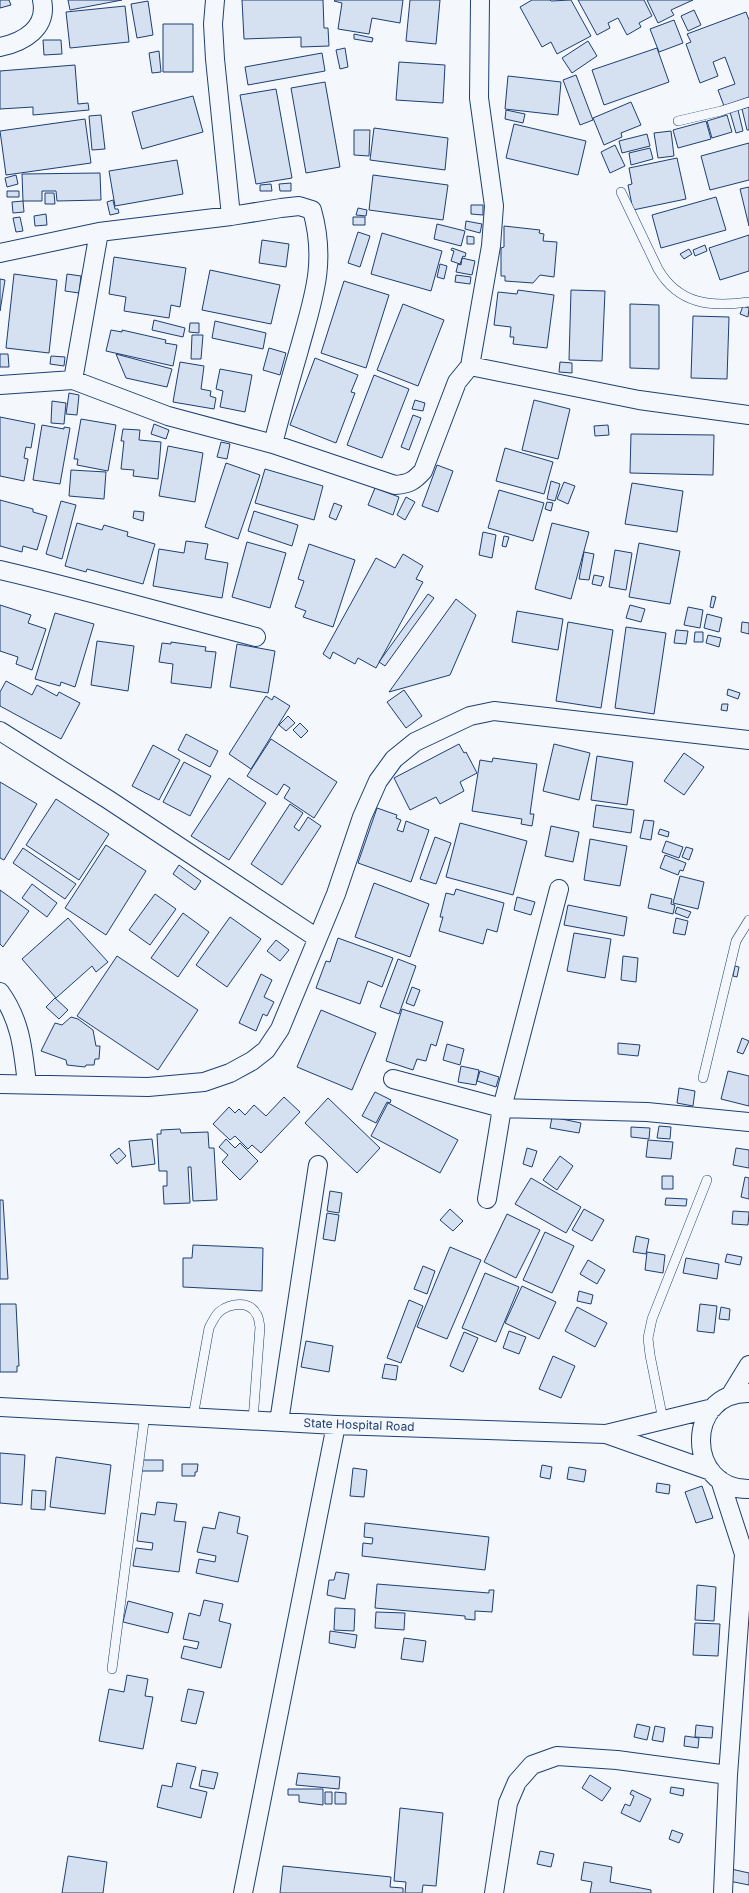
<svg xmlns="http://www.w3.org/2000/svg" width="749" height="1893" font-family="Inter,sans-serif">
<style>
.building{fill:#d5e0f0;stroke:#1d3f73}
.lines{fill:none;stroke-linecap:round;stroke-linejoin:round}
.service-casing{stroke:#1d3f73;stroke-width:10}
.minor-casing{stroke:#1d3f73;stroke-width:20}
.service{stroke:#f4f7fb;stroke-width:9}
.minor{stroke:#f4f7fb;stroke-width:18}
.labels{text-anchor:middle;stroke-width:3;stroke-linejoin:round;paint-order:stroke}
.street-label{font-size:12px;fill:#1d3f73;stroke:#f4f7fb}
</style>
<rect width="100%" height="100%" fill="#f4f7fb"/>
<!-- building -->
<path class="building" d="M0,0H9L11,5L0,8Z
M68,0H122L70,10Z
M242,0H323L324,28H328L329,46L301,47V37L244,39Z
M335,0H403L400,23L372,18L369,34L338,29L342,3L334,1Z
M410,0H440L436,44L406,41Z
M532,0H550L551,1L571,0L591,36L557,54L551,42L542,47L520,7Z
M578,0H644L652,16L639,23L641,27L627,35L618,18L608,23L610,28L597,35Z
M647,0H693L671,10L674,15L658,23Z
M148,1L153,35L137,38L131,4Z
M125,6L129,42L70,48L66,12Z
M694,10L701,25L688,31L681,16Z
M746,12L749,20V97L724,106L718,90L735,84L725,57L713,62L718,76L700,83L686,44L691,42L687,34Z
M674,20L683,43L659,52L650,29Z
M163,24H193V72H163Z
M354,34L373,38L372,42L354,39Z
M43,40H61L62,54L44,55Z
M588,41L597,56L572,73L562,58Z
M345,48L348,67L340,69L336,50Z
M657,48L669,82L604,105L592,70Z
M159,51L161,72L152,73L149,53Z
M322,53L325,71L248,85L245,67Z
M399,62L445,65L443,103L396,100Z
M75,65L78,104L88,103L89,110L33,115V107L0,109V71Z
M576,75L593,120L580,125L563,80Z
M508,76L561,82L558,115L505,109Z
M325,82L340,167L306,173L291,88Z
M276,89L292,178L256,184L240,95Z
M193,96L203,132L142,149L132,112Z
M631,102L641,125L621,133L622,137L604,145L593,118Z
M749,107V130H747L742,109Z
M506,110L525,114L523,123L505,119Z
M738,110L743,131L736,133L730,112Z
M101,115L105,149L92,150L89,116Z
M727,115L732,132L712,138L707,121Z
M85,119L91,163L6,175L0,131Z
M706,121L711,139L678,148L673,130Z
M514,124L586,141L578,175L506,158Z
M374,128L448,138L445,170L370,160Z
M354,130H370L369,156L354,155Z
M671,131L674,156L658,158L654,133Z
M647,134L650,146L622,153L619,141Z
M749,143V180L710,190L701,156Z
M615,145L625,166L610,173L601,152Z
M650,148L653,159L631,165L629,153Z
M677,158L686,199L633,210L628,185L632,184L629,168Z
M177,160L183,194L115,206L109,171Z
M100,173L101,200L57,201L56,191H42V201H23L22,174Z
M16,175L18,184L7,187L5,178Z
M373,175L448,185L443,220L369,210Z
M291,183V191H280L279,184Z
M271,184L272,191H260V185Z
M749,187V226L740,189Z
M7,191H19V197H7Z
M45,193H54L55,204H45Z
M716,197L726,230L661,248L652,215Z
M113,200L115,209H118L119,213L110,215L107,202Z
M23,201L24,212L13,213L12,202Z
M471,205H483V215L471,214Z
M358,208L367,210L366,216L356,215Z
M46,214L47,225L35,226L34,216Z
M20,217L23,231L16,232L13,218Z
M353,217H365V225H353Z
M466,221L482,224L480,233L465,229Z
M437,224L465,231L461,246L434,239Z
M504,226L540,230L539,233L544,234L543,241L557,242L554,277L540,275L533,283L505,281V276H501V248L504,247Z
M358,232L370,236L360,267L348,263Z
M382,233L442,251L431,291L371,274Z
M749,235V271L720,280L709,248Z
M467,236L474,237V244H467Z
M262,240L289,244L286,267L259,263Z
M705,245L707,251L695,256L693,250Z
M452,248L466,253L465,257L463,256L460,264L451,261L454,251L451,250Z
M689,249L692,254L684,259L680,254Z
M114,257L186,268L180,307L171,305L169,318L124,311L126,297L109,294Z
M462,258L475,261L472,275L456,272L458,264L461,265Z
M440,264L447,266L444,279L437,277Z
M210,270L280,285L271,324L202,310Z
M14,274L57,280L49,353L6,348Z
M67,274L81,276L79,293L65,291Z
M456,275L471,277L470,284L455,282Z
M0,279L5,280L0,311Z
M344,281L389,295L366,368L321,353Z
M518,290L554,295L547,348L513,344L514,337H510L511,327L494,325L498,292L517,294Z
M571,290L605,291L602,361L569,360Z
M403,304L444,320L418,386L377,370Z
M630,304L659,305V369L630,368Z
M743,306L749,308L748,317L740,314Z
M693,316L729,317L727,379L691,378Z
M154,320L185,328L183,337L152,330Z
M215,321L266,333L263,349L212,338Z
M190,323H199V333L189,332Z
M111,330L122,332V330L166,340L165,343L177,345L173,366L106,351Z
M192,335H203L201,359H191Z
M269,348L286,353L280,375L263,370Z
M0,354H8L9,367H0Z
M116,354L172,369L167,387L126,378Z
M51,356L65,357L64,366L50,364Z
M315,358L358,375L351,392L355,393L336,443L290,425Z
M180,362L204,366L201,389L211,391L210,396L216,398L214,409L173,402Z
M560,362L572,363V373L559,372Z
M220,369L252,375L245,412L220,407L223,391L216,389Z
M374,375L409,389L382,458L347,445Z
M69,393L79,395L77,415L66,414Z
M415,400L425,403L423,411L412,409Z
M534,400L570,409L558,459L522,450Z
M52,401L66,403L64,424L51,423Z
M413,415L421,418L409,450L401,447Z
M0,417L35,424L31,448L26,447L24,458L28,459L24,481L0,476Z
M81,419L116,425L108,471L77,465L78,459H74Z
M154,424L169,430L166,439L151,434Z
M42,425L64,429V427L70,428L60,484L33,480Z
M608,425L609,435L595,436L594,426Z
M123,429L140,430L139,440L161,442L158,479L133,476L134,470L121,469L124,441H121Z
M631,434L714,435L713,475L630,473Z
M221,442L230,444L227,459L217,457Z
M168,446L203,453L195,502L159,496Z
M505,448L553,462L544,494L496,481Z
M226,463L260,475L238,539L205,527Z
M437,465L453,471L438,512L422,506Z
M265,469L323,486L314,520L255,503Z
M71,470L106,472L104,499L69,496Z
M551,481L560,484L555,501L547,499Z
M564,482L575,486L568,504L557,499Z
M632,483L683,491L677,532L625,524Z
M375,488L399,497L393,515L368,505Z
M499,490L544,503L533,541L488,528Z
M406,497L415,502L405,520L397,515Z
M0,500L33,509V512L47,516L37,550L23,546L22,552L0,546Z
M61,501L76,505L62,559L46,554Z
M547,502L553,503L551,511L545,509Z
M334,503L342,506L336,520L329,517Z
M134,511L144,512L143,521L133,518Z
M254,511L298,525L292,546L248,531Z
M77,523L102,530L104,525L128,532L127,536L155,544L143,584L87,569L86,572L65,566Z
M552,523L589,532L571,599L535,589Z
M483,532L496,535L492,558L479,555Z
M504,536L509,537L506,547L502,546Z
M186,541L208,544L205,559L228,563L222,598L153,586L159,549L184,553Z
M247,542L286,553L270,608L232,597Z
M639,543L680,551L670,604L629,597Z
M309,544L355,560L333,627L303,617L306,611L295,607L304,581L298,579Z
M615,550L632,553L626,590L609,587Z
M584,552L594,554L589,580L579,579Z
M403,554L423,566L416,579L423,582L376,668L358,658L355,664L333,652L330,659L323,654L376,558L395,568Z
M594,575L604,577L601,586L592,584Z
M428,594L434,598L385,666L379,662Z
M712,596L716,597L713,608L710,607Z
M456,599L476,615L450,675L389,692Z
M0,605L31,615L28,623L46,629L32,670L16,664L18,657L0,651Z
M630,605L645,609L641,622L626,618Z
M688,607L703,610L700,628L684,625Z
M517,611L563,619L558,650L512,642Z
M55,613L94,624L75,687L61,682L60,686L35,679Z
M707,614L722,618L719,632L704,628Z
M568,622L613,630L601,708L556,701Z
M742,622L749,623V634L741,632Z
M626,627L666,633L654,714L615,708Z
M676,630L688,631L686,644L674,643Z
M695,632H703V642H694Z
M708,635L721,638L719,647L706,643Z
M97,641L134,646L128,691L91,685Z
M171,642L206,647L205,651L216,652L211,688L171,683L173,664L159,662L162,643L171,644Z
M237,644L275,651L268,693L230,687Z
M6,681L32,695L37,685L57,696L59,692L80,703L61,739L0,706V692Z
M728,689L740,693L738,699L727,695Z
M404,690L422,716L406,728L387,702Z
M266,696L272,700L274,696L290,706L251,769L229,754Z
M722,704H728L727,711L721,710Z
M288,716L295,723L286,731L279,725Z
M300,723L308,731L301,738L293,730Z
M186,734L218,751L210,767L178,750Z
M271,739L337,782L314,818L284,798L290,788L284,784L277,795L247,776Z
M459,744L464,753L466,752L477,773L460,782L464,791L440,804L436,797L410,810L394,778Z
M554,744L590,753L579,800L543,791Z
M153,745L180,760L159,800L132,786Z
M684,753L704,767L684,795L664,781Z
M597,756L633,762L627,805L591,800Z
M493,758L537,764L530,814H534L532,826L521,824L522,819L472,811L480,760L492,762Z
M184,762L211,776L190,816L163,802Z
M229,778L266,803L229,860L191,836Z
M0,782L37,804L4,860L0,858Z
M56,799L109,834L79,880L26,845Z
M290,804L303,813L294,827L299,831L308,817L321,826L282,885L251,864Z
M596,805L634,810L631,833L593,827Z
M377,808L397,815L396,818L401,820L397,830L403,832L406,821L429,830L411,882L358,863Z
M644,820L654,821L651,840L640,838Z
M460,823L527,841L513,895L446,877Z
M551,826L579,832L573,862L545,856Z
M660,829L669,832L668,837L658,834Z
M435,837L451,843L436,884L420,879Z
M590,839L627,846L620,886L584,880Z
M666,841L683,847L679,858L662,852Z
M106,845L146,871L106,935L65,908Z
M686,847L693,849L689,860L682,857Z
M23,848L76,884L65,899L13,863Z
M665,855L686,863L683,871L680,870L678,875L660,868Z
M179,865L201,881L195,890L173,874Z
M680,876L704,882L698,909L673,903Z
M374,883L429,904L410,957L355,937Z
M32,884L57,903L47,917L22,898Z
M456,889L504,903L497,932L487,929L483,944L439,931L443,917H440L446,893L454,895Z
M0,890L29,911L3,947L0,944Z
M155,894L176,909L150,945L129,930Z
M651,894L672,899L671,904L675,905L673,914L648,908Z
M517,897L535,902L531,915L514,910Z
M568,905L627,917L624,936L564,925Z
M677,907L691,912L688,918L675,913Z
M183,913L209,932L178,977L151,958Z
M230,917L261,939L227,987L196,965Z
M68,918L108,962L96,972L92,966L56,998L22,959Z
M676,918L688,921L685,935L673,933Z
M574,933L611,939L605,978L567,971Z
M338,938L393,958L382,987L368,981L360,1004L316,988L326,961L330,962Z
M276,940L289,950L280,961L267,951Z
M117,956L198,1010L158,1070L77,1016Z
M623,956L638,958L636,982L621,980Z
M398,959L416,966L399,1014L380,1007Z
M735,966L739,967L737,977L733,976Z
M261,974L272,980L264,997L274,1002L267,1016L263,1014L256,1031L239,1023Z
M412,987L420,990L414,1006L406,1003Z
M55,998L68,1010L59,1019L46,1007Z
M402,1009L443,1022L436,1046L431,1044L426,1061L417,1059L413,1070L386,1061Z
M321,1010L376,1033L352,1090L297,1067Z
M71,1017L78,1019L93,1030L96,1046H100L99,1059H95L94,1065H86L85,1067L67,1065L66,1060L41,1051L55,1023L62,1025Z
M742,1038L749,1041L743,1054L737,1052Z
M618,1043L640,1045L638,1056L618,1054Z
M447,1044L464,1049L460,1065L443,1060Z
M461,1066L479,1070L476,1085L458,1082Z
M480,1071L499,1077L496,1087L477,1081Z
M728,1071L749,1076V1106L721,1099Z
M679,1088L695,1091L693,1106L677,1103Z
M375,1092L391,1100L390,1103L387,1102L376,1123L362,1116Z
M284,1097L300,1112L261,1153L252,1145L248,1149L235,1136L230,1140L213,1124L229,1107L235,1113L239,1109L245,1115L254,1105L266,1116Z
M328,1098L380,1148L357,1173L305,1123Z
M388,1103L458,1140L440,1173L371,1136Z
M552,1117L581,1123L579,1133L550,1128Z
M659,1126L671,1127L670,1139L657,1138Z
M631,1127L650,1128L649,1139L631,1137Z
M180,1129L181,1133L208,1132L209,1148H214L217,1200L193,1201L191,1167H188L190,1203L164,1204L163,1186H167V1171H159L157,1134H161V1130Z
M152,1139L155,1164L132,1167L129,1141Z
M226,1139L235,1148L240,1143L258,1161L240,1180L222,1162L228,1155L219,1147Z
M648,1140L673,1142L671,1159L646,1157Z
M119,1148L126,1156L117,1164L110,1155Z
M527,1148L537,1151L532,1167L523,1164Z
M736,1148L749,1150V1168L733,1165Z
M560,1156L573,1166L557,1190L543,1180Z
M662,1176H673V1189H662Z
M745,1177L749,1178V1199L741,1197Z
M531,1178L581,1207L566,1233L515,1204Z
M330,1191L342,1193L339,1213L327,1211Z
M666,1198L687,1199L686,1206L665,1205Z
M0,1200H3L8,1279H0Z
M450,1209L463,1221L453,1231L440,1220Z
M584,1209L604,1220L592,1241L572,1230Z
M733,1211L749,1212L748,1225L732,1224Z
M327,1213L339,1215L335,1241L323,1239Z
M507,1214L540,1230L516,1278L484,1262Z
M545,1232L574,1246L552,1293L523,1280Z
M636,1236L649,1239L646,1254L633,1252Z
M193,1245L263,1248L262,1291L183,1287V1258H192Z
M450,1247L481,1260L447,1339L417,1327Z
M647,1252L665,1255L663,1273L645,1270Z
M727,1254L742,1257L740,1265L725,1262Z
M686,1258L719,1264L717,1279L683,1273Z
M588,1260L605,1270L597,1284L580,1274Z
M423,1266L435,1271L427,1294L414,1289Z
M485,1273L519,1287L496,1342L462,1328Z
M522,1286L556,1302L539,1339L505,1323Z
M579,1291L593,1295L591,1304L577,1301Z
M409,1300L423,1306L401,1363L387,1358Z
M0,1304H16L19,1366H17V1372H0Z
M700,1304L717,1306L714,1333L697,1331Z
M577,1307L607,1323L595,1347L565,1331Z
M721,1307L730,1309L729,1320L719,1319Z
M509,1331L526,1337L519,1354L503,1348Z
M464,1332L478,1338L463,1372L450,1366Z
M306,1341L333,1346L329,1372L301,1367Z
M553,1356L575,1366L561,1398L539,1389Z
M385,1364L398,1366L396,1380L382,1378Z
M0,1453L25,1455L22,1505L0,1503Z
M56,1457L111,1465L105,1514L50,1507Z
M142,1460H163V1471H142Z
M182,1464H198L197,1472H195V1476H182Z
M542,1465L552,1467L550,1479L540,1477Z
M569,1467L586,1470L584,1482L567,1479Z
M353,1468L367,1470L364,1497L350,1496Z
M657,1483L670,1485L669,1494L656,1492Z
M702,1486L713,1518L696,1523L685,1492Z
M32,1490L46,1491L45,1510L31,1509Z
M157,1502L177,1504L174,1521L186,1522L179,1572L133,1566L136,1548L152,1550L153,1543L137,1541L141,1513L155,1515Z
M219,1512L240,1517L237,1533L248,1536L238,1582L196,1573L199,1559L215,1562L216,1556L197,1552L203,1527L215,1529Z
M365,1523L489,1537L485,1570L362,1556L363,1543L372,1544L373,1538L364,1537Z
M336,1572L349,1574L345,1599L327,1595L329,1580H334Z
M377,1584L489,1593V1590H494L492,1612L475,1611V1620L465,1619V1616L375,1608Z
M697,1585L716,1587L714,1621L695,1620Z
M204,1600L223,1604L219,1621L231,1624L221,1668L181,1658L184,1646L197,1649L199,1642L183,1639L189,1613L200,1616Z
M128,1601L173,1613L168,1633L123,1622Z
M335,1608L355,1609L354,1631L334,1630Z
M376,1612L405,1613L404,1630L375,1628Z
M695,1623L720,1624L718,1656L693,1655Z
M330,1631L357,1635L355,1648L329,1643Z
M404,1638L426,1641L423,1662L401,1659Z
M127,1675L148,1679L145,1696L153,1697L143,1749L99,1741L109,1689L124,1692Z
M188,1689L204,1692L196,1724L181,1721Z
M637,1724L650,1727L647,1740L634,1737Z
M696,1725L713,1727L712,1738L695,1737Z
M655,1726L665,1728L663,1742L652,1740Z
M685,1736L699,1738L698,1748L684,1746Z
M177,1763L196,1767L190,1788L207,1792L201,1818L157,1807L162,1785L172,1787Z
M202,1770L218,1773L214,1789L199,1786Z
M298,1773L340,1777L339,1789L296,1785Z
M590,1775L611,1788L602,1801L582,1788Z
M671,1787L684,1789L683,1796L670,1793Z
M288,1789H323V1805L299,1802V1795H288Z
M632,1790L651,1799L640,1822L621,1813L625,1804L630,1806L634,1796L630,1794Z
M325,1792H332V1804H325Z
M335,1792L346,1793V1804H335Z
M400,1808L443,1813L436,1886L423,1885L422,1893H405L406,1882L394,1881Z
M672,1830L683,1834L679,1843L669,1839Z
M540,1851L554,1854L551,1867L537,1864Z
M68,1856L107,1862L103,1893H62Z
M584,1862L612,1867L610,1882L651,1890V1893H590L592,1882L581,1880Z
M283,1866L391,1877L390,1887L403,1888V1893H280Z
M731,1869L749,1873V1885L729,1881Z"/>
<g class="lines">
<!-- service casing -->
<g class="service-casing">
<path id="service" d="M678,121L721,111L749,102
M621,192L658,269C679,305 711,307 749,302
M703,1078L736,941L749,920
M193,1417L209,1328C212,1322 215,1316 219,1312C230,1303 250,1300 257,1315C259,1318 259,1323 260,1327L253,1420
M663,1420L650,1355L648,1338L652,1319L707,1180
M112,1669L145,1414"/>
</g>
<!-- minor casing -->
<g class="minor-casing">
<path id="minor" d="M215,0L213,24L215,59L231,216
M0,47C24,42 48,28 42,0
M0,253L99,232L231,216L281,208L299,206L312,210C327,263 313,299 299,350C290,381 281,412 273,444
M470,366L639,400L749,415
M73,380L99,232
M0,385L73,380L168,416L273,444L395,485C409,484 414,481 423,471L457,382L470,366L491,246L494,206L479,98L480,0
M0,570C86,590 171,615 256,637
M0,731L109,800L317,938
M0,992C21,1021 23,1050 27,1084
M393,1079L502,1108L647,1112L749,1122
M0,1084L148,1087L204,1082L230,1073L252,1061L266,1050L280,1029L336,894L362,817L378,781L394,759L415,742L470,716L494,711L749,740
M487,1199L502,1108L559,889
M749,1393C684,1392 686,1490 749,1489
M730,1396L749,1365
M0,1407L336,1425L606,1434L711,1471
M279,1422L318,1165
M606,1434L713,1408
M720,1480L744,1554L728,1775L723,1893
M243,1893L336,1425
M494,1893L508,1803L517,1782L532,1765L557,1756L617,1760L728,1775"/>
</g>
<!-- service -->
<use href="#service" class="service"/>
<!-- minor -->
<use href="#minor" class="minor"/>
</g>
<g class="labels">
<!-- street labels -->
<g class="street-label">
<text transform="translate(359 1425) rotate(2)" y="4">State Hospital Road</text>
</g>
</g>
</svg>
